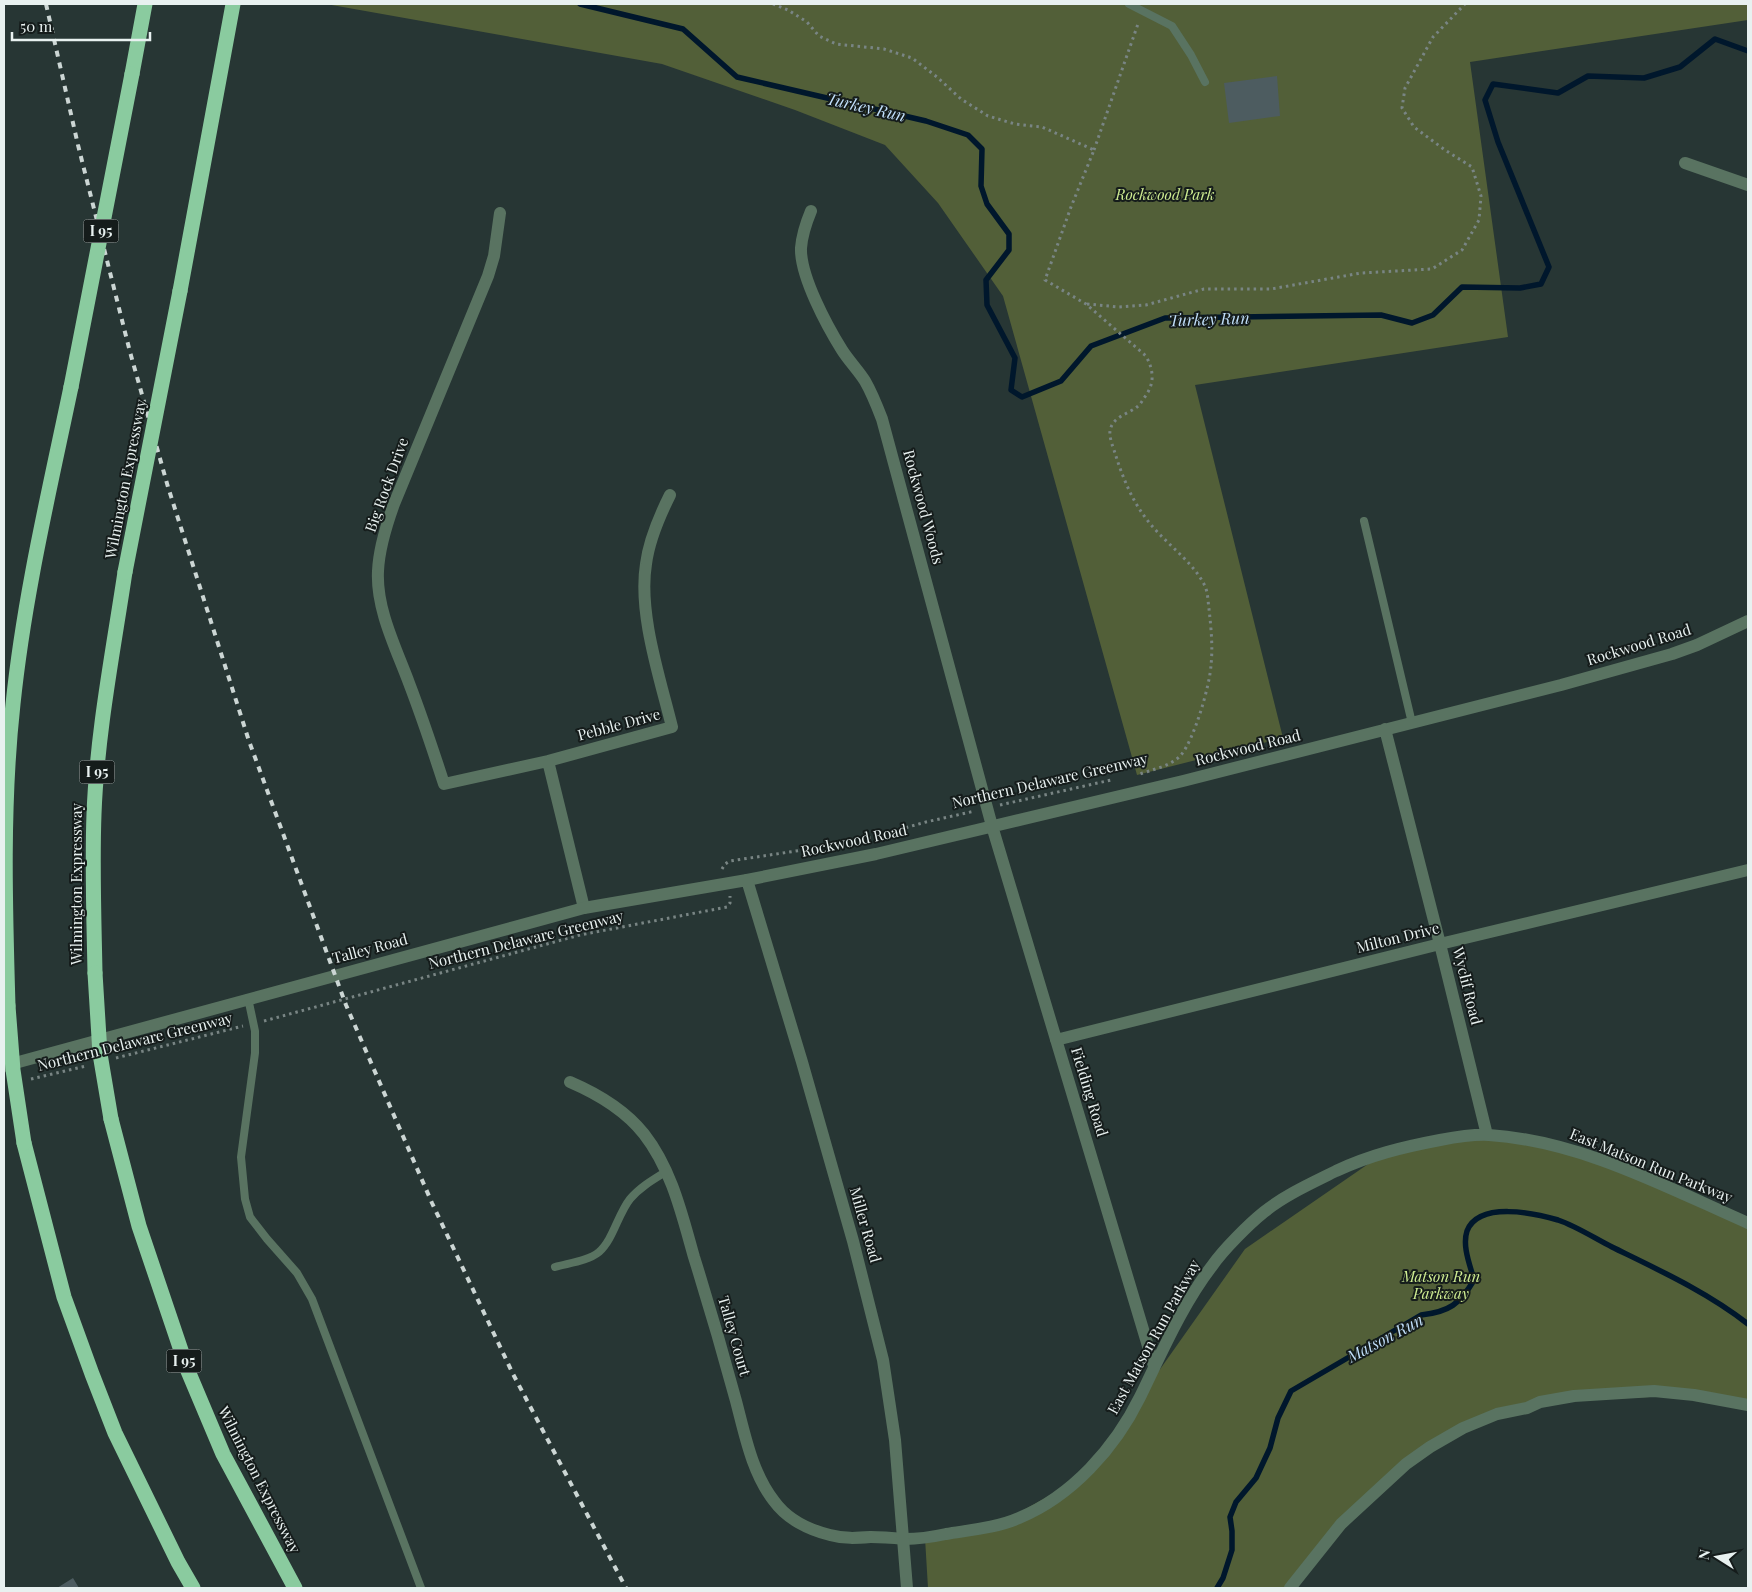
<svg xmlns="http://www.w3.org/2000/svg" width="1752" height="1592" font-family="'Playfair Display',serif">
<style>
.green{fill:#525f38}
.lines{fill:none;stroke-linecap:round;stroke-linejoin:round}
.stream{stroke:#00172c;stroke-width:5.5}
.building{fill:#4d5c60}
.path{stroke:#798584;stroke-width:3;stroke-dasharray:2.5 4;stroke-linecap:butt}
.service{stroke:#597361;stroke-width:8}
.minor{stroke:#597361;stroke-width:12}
.tertiary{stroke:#597361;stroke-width:12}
.motorway{stroke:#8acb9f;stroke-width:15}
.rail{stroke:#ccd6d4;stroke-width:4;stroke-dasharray:6 6;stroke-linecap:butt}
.motorway-bridge{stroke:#8acb9f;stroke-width:15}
.labels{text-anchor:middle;stroke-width:4;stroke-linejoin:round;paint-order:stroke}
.shield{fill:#151c1b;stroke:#a9b1b0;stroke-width:1}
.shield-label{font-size:14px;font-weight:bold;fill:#e8f1f0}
.park-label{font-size:15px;font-style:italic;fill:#cfed92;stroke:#151c1b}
.street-label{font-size:15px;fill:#e8f1f0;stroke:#151c1b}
.water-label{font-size:16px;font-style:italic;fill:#c1dffa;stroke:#151c1b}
</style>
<rect width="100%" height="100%" fill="#273634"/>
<!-- green -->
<path class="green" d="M326,4H1748V20L1470,62L1508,337L1195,385L1283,738L1137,775L1003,296L938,203L885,145L795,110L662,64Z
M1487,1135L1595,1158L1748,1223V1409L1694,1395L1540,1402L1463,1428L1406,1464L1288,1588H928L925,1538L995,1526L1081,1478L1139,1399L1245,1249L1387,1151Z"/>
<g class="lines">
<!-- stream -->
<path class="stream" d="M580,4L683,29L737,77L926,121L968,135L982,149L981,186L987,204L1009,234V250L986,280L987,305L1015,358L1011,390L1022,397L1061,381L1091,346L1165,318L1381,315L1412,323L1433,315L1462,287L1520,288L1541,284L1549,267L1498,142L1485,100L1493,84L1558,93L1588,76L1644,78L1680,67L1715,39L1748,51
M1217,1588L1223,1578L1232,1550V1531L1230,1517L1236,1502L1256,1478L1270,1448L1278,1418L1291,1391L1421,1315C1449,1312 1460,1304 1474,1280C1470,1265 1462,1246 1467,1231C1479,1201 1534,1213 1558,1220C1576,1226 1596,1239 1612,1247C1659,1270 1707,1292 1748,1324"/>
</g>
<!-- building -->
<path class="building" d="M1277,76L1280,116L1229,123L1224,83Z
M73,1578L79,1588H57Z"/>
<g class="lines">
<!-- path -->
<path class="path" d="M773,4L788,10L807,22L819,36L836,44L884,49L912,58L937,77L961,99L988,116L1015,124L1042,127L1094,150L1071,207L1045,280L1086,304L1146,356C1154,371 1155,384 1144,398C1142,401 1140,405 1137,407C1128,414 1112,417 1110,431C1109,437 1113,447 1115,453C1123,479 1134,506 1153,527C1170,547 1193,562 1205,586C1208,593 1208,602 1209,609C1211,627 1213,647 1211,665C1210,685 1194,740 1181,755C1172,766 1150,770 1137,775
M1094,150L1139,21
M1087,304L1119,307L1146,305L1204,289H1271L1361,273L1432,269L1462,250L1479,220L1481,196L1472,167L1445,150L1414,127L1402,108L1405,88L1433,37L1465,4
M1000,805L1111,780
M862,840L926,822L975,811
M722,869L725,864L730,861L829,846
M264,1021L580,935L727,907L730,903V896
M116,1058L243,1026
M31,1079L86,1066"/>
<!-- service -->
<path class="service" d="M1129,4L1172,26L1191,55L1205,82
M1364,521L1412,723
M248,998L255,1031V1053L241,1157L245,1199L250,1217L267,1239L297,1273L312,1299L421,1588
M555,1267C569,1263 588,1261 599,1252C613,1240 618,1214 630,1199C640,1187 654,1179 667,1171"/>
<!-- minor -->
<path class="minor" d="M1685,163L1748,185
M811,211C806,223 802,235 801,248C800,276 827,326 842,350C849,361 858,370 865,381C872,393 877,406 882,419L992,826L1154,1366
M500,213L494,256L488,276L394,504C386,526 379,548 378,571C376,609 396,648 409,683C422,717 433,750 444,784L548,761L672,727C660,678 638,613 646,564C649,540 659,517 670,495
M1385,729L1440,944L1487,1135
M548,761L584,908
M747,880L876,854L1183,781L1561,685L1672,654L1697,645L1748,621
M1056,1040L1440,944L1748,870
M570,1082C598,1094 625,1110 644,1134C672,1170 682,1215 694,1257C709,1305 723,1353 736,1401C745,1435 752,1473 774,1501C787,1519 809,1530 830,1535C844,1539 857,1538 871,1537C883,1537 894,1538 905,1539C919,1539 932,1537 946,1534C970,1530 996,1528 1019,1518C1072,1496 1115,1448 1140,1397C1162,1352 1182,1305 1212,1266C1223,1250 1249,1224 1264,1212C1285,1195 1312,1183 1336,1171C1370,1155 1403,1147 1440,1140C1456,1137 1473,1134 1489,1135C1581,1141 1666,1187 1748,1223
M1290,1588L1341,1524L1406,1464L1430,1447L1463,1428L1497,1414L1527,1408L1540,1402L1574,1396L1654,1391L1694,1395L1748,1405"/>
<!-- tertiary -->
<path class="tertiary" d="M4,1066L584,908L747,880L802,1062L853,1241L883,1360L895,1440L907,1588"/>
<!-- motorway -->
<path class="motorway" d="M132,74L145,4
M180,291L233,4
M95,973C94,920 92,867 94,814C97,733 113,652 125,572
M8,1006C5,905 2,804 13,704C24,597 49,492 71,387
M111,1119L139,1226L188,1371L223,1454L295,1588
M24,1143L64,1297L92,1374L115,1433L178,1562L193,1588"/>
<!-- rail -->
<path class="rail" d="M46,4L78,145L130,352L168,487L249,741L346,1005L432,1203L513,1374L626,1588"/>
<!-- motorway-bridge -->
<path class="motorway-bridge" d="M71,387L132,74
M125,572L180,291
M95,973L100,1054L111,1119
M8,1006L13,1070L24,1143"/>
</g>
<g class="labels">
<!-- shield labels -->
<g class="shield">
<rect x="83.5" y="219.5" width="35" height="23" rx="4"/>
<rect x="79.5" y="760.5" width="35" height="23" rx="4"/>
<rect x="166.5" y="1349.5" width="35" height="23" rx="4"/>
</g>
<g class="shield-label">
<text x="101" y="236">I 95</text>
<text x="97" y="777">I 95</text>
<text x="184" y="1366">I 95</text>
</g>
<!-- park labels -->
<g class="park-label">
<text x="1165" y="200">Rockwood Park</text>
<text x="1441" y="1282">Matson Run<tspan x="1441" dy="17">Parkway</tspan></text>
</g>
<!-- street labels -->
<g class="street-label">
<text transform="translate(126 479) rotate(-79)" y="5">Wilmington Expressway</text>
<text transform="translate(387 485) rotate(-70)" y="5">Big Rock Drive</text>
<text transform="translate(923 507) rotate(75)" y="5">Rockwood Woods</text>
<text transform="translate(1639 645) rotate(-17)" y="5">Rockwood Road</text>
<text transform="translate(619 725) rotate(-15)" y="5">Pebble Drive</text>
<text transform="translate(1248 748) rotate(-14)" y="5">Rockwood Road</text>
<text transform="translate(1050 781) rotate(-13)" y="5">Northern Delaware Greenway</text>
<text transform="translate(854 841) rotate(-12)" y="5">Rockwood Road</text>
<text transform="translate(77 884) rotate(-90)" y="5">Wilmington Expressway</text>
<text transform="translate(1398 938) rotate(-14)" y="5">Milton Drive</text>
<text transform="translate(526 940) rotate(-14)" y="5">Northern Delaware Greenway</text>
<text transform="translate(370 949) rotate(-15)" y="5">Talley Road</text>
<text transform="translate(1467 986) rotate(76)" y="5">Wyclif Road</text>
<text transform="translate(135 1042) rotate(-14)" y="5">Northern Delaware Greenway</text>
<text transform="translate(1089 1092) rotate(73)" y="5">Fielding Road</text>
<text transform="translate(1651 1166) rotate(22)" y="5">East Matson Run Parkway</text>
<text transform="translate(865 1225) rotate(74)" y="5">Miller Road</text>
<text transform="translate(734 1336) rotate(74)" y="5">Talley Court</text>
<text transform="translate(1154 1337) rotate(-61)" y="5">East Matson Run Parkway</text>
<text transform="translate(259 1480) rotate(63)" y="5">Wilmington Expressway</text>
</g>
<!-- water labels -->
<g class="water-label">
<text transform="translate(866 107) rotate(13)" y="6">Turkey Run</text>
<text transform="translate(1209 319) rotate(-2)" y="6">Turkey Run</text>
<text transform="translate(1385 1338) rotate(-28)" y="6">Matson Run</text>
</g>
</g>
<!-- border -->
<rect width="1752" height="1592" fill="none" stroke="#e8f1f0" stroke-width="10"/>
<!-- north arrow -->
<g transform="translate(1717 1557) rotate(281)" stroke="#151c1b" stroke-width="4" paint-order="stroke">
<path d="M0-4L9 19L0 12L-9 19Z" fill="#e8f1f0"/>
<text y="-8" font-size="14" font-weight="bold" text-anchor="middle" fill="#e8f1f0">N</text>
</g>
<!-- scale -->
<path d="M12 32v8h138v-8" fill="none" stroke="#e8f1f0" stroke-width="2.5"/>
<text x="20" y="32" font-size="15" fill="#e8f1f0" stroke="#151c1b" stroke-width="4" paint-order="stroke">50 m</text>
</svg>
